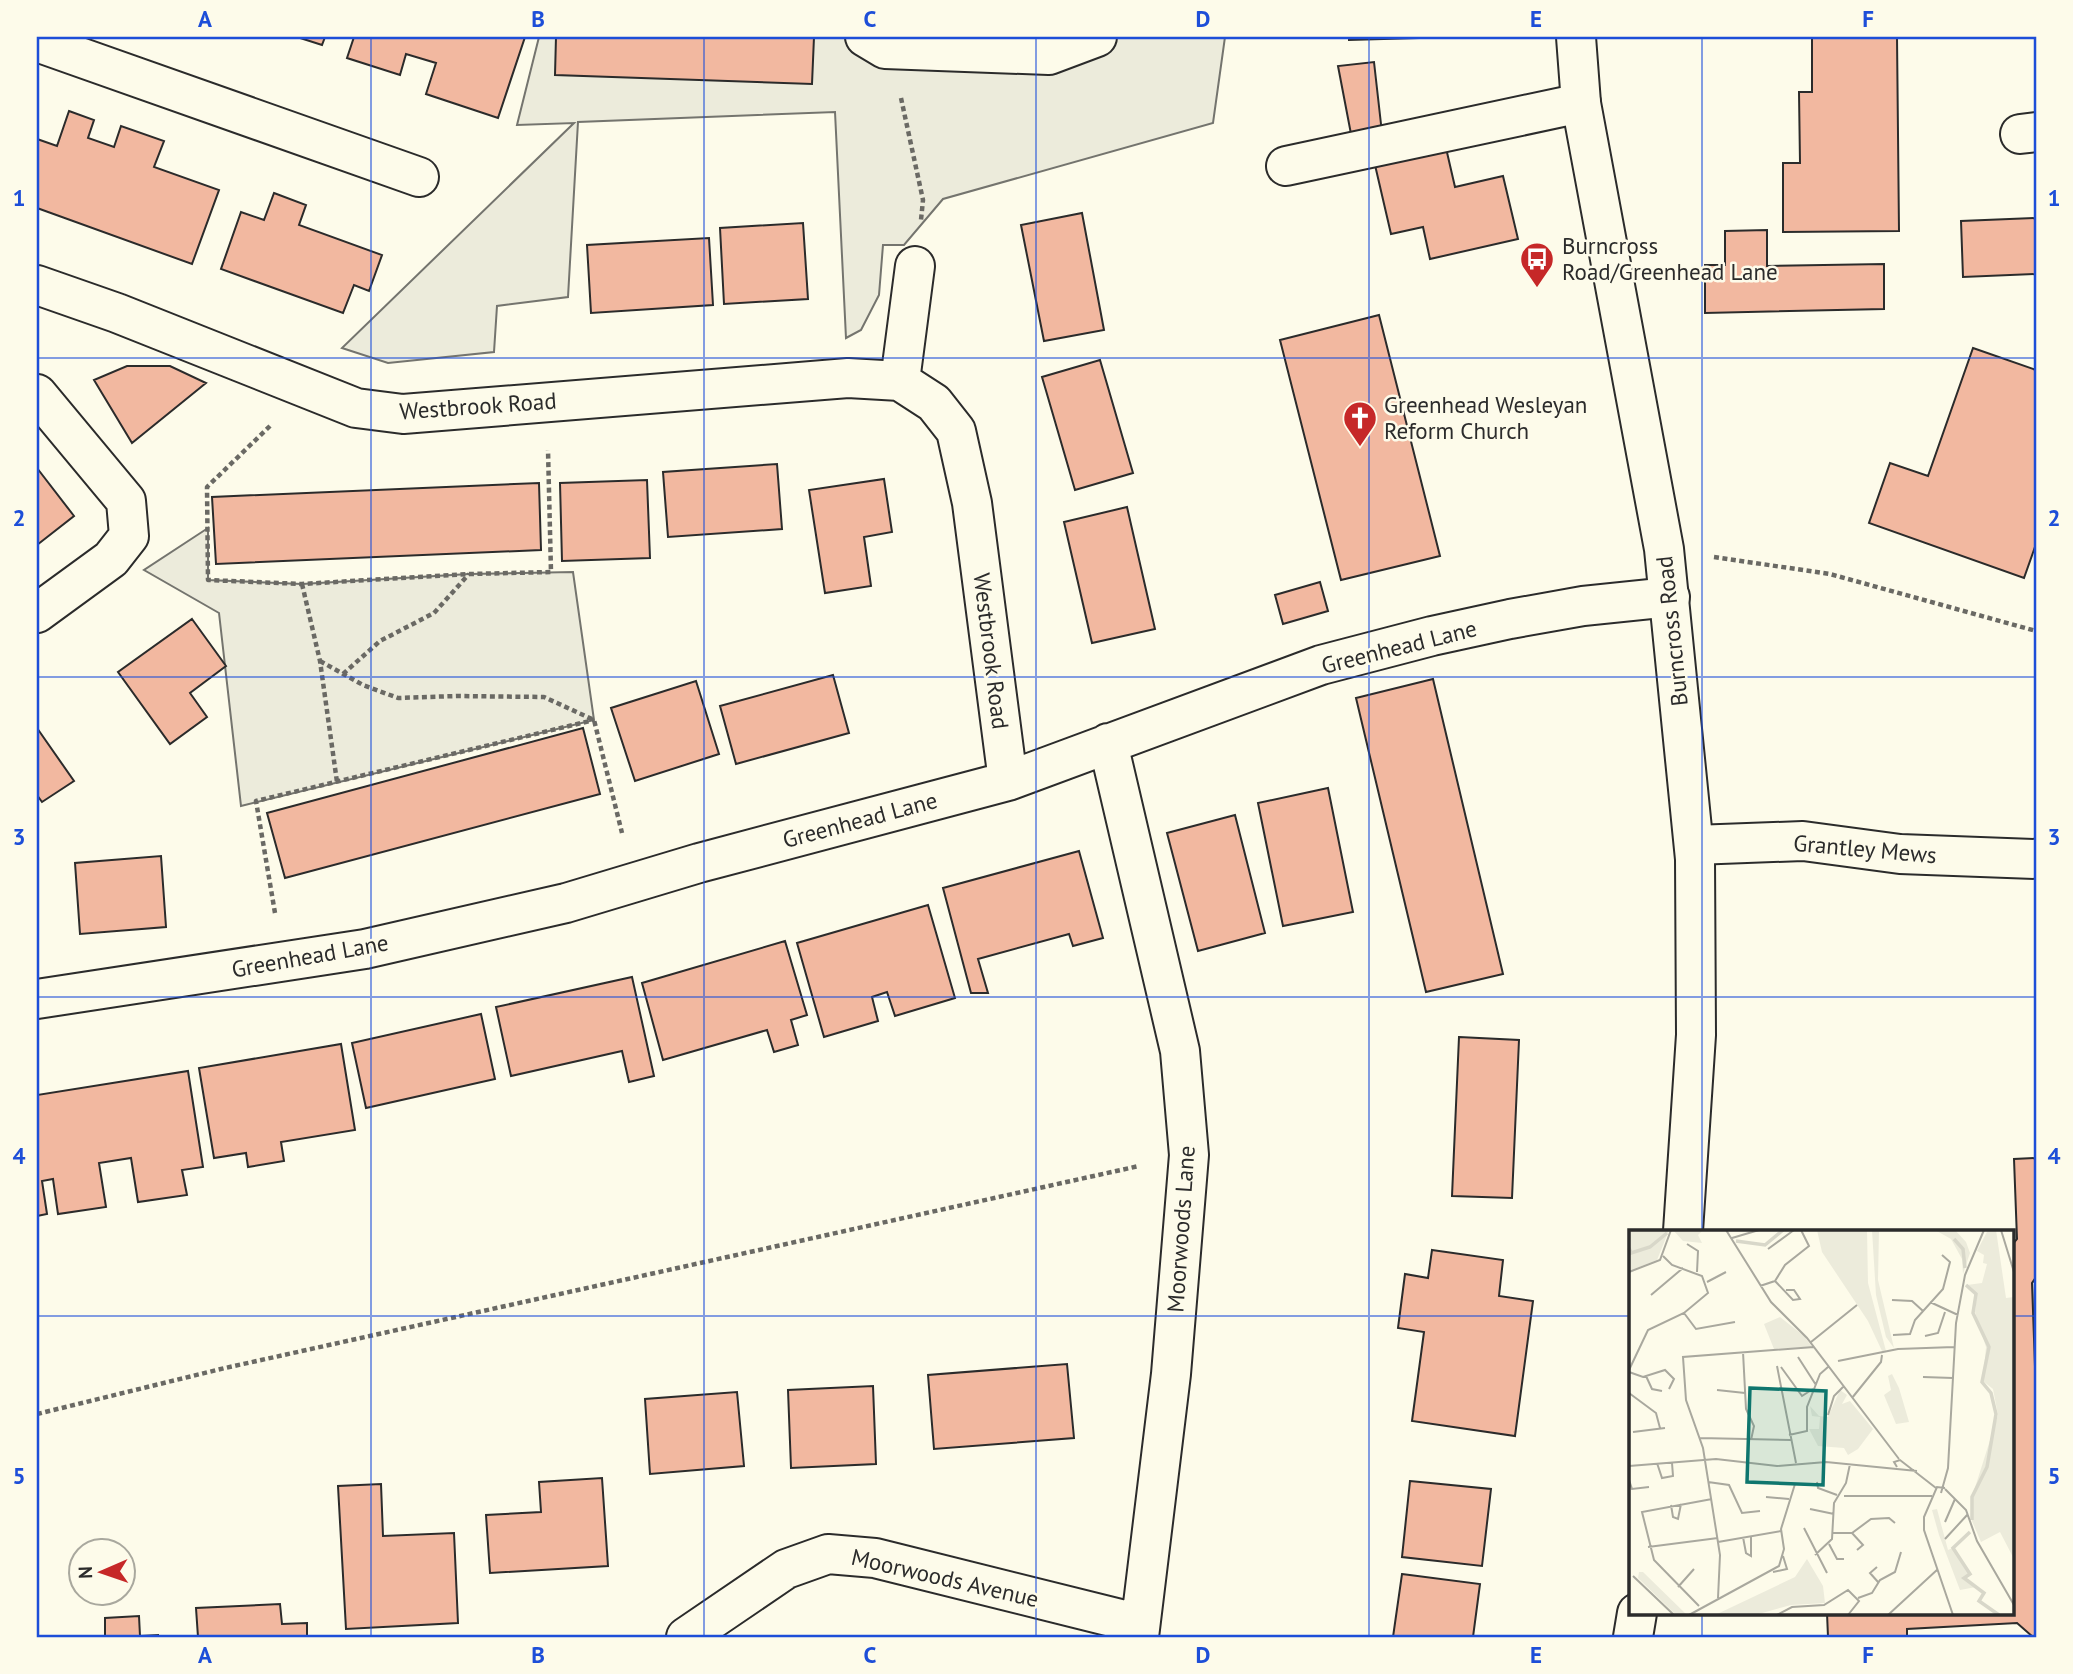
<svg xmlns="http://www.w3.org/2000/svg" width="2073" height="1674" font-family="'PT Sans',sans-serif">
<style>
.green{fill:#ecebdb;stroke:#74746e;stroke-width:2}
.building{fill:#f2b8a0;stroke:#2b2b2b;stroke-width:2}
.lines{fill:none;stroke-linecap:round;stroke-linejoin:round}
.minor-casing{stroke:#2b2b2b;stroke-width:42}
.major-casing{stroke:#2b2b2b;stroke-width:42}
.path{stroke:#6a6964;stroke-width:4.5;stroke-dasharray:5 3.5;stroke-linecap:butt}
.minor{stroke:#fdfbea;stroke-width:38}
.major{stroke:#fdfbea;stroke-width:38}
.grid{fill:none;stroke:#1d4ed8;stroke-width:2;stroke-opacity:0.55}
.labels{text-anchor:middle;stroke-width:5;stroke-linejoin:round;paint-order:stroke}
.poi-label{font-size:23px;fill:#2b2b2b;stroke:#fdfbea;text-anchor:start}
.street-label{font-size:23px;fill:#2b2b2b;stroke:#fdfbea}
.inset-river{fill:none;stroke:#d8d7c9;stroke-width:3.5}
.inset-road{fill:none;stroke:#a9a89e;stroke-width:2}
.view{fill:#0f766e;fill-opacity:0.15;stroke:#0f766e;stroke-width:3.5}
.inset-edge{fill:none;stroke:#2b2b2b;stroke-width:3.5}
.neatline{fill:none;stroke:#1d4ed8;stroke-width:2.5}
.grid-label{font-size:23px;text-anchor:middle;font-weight:bold;fill:#1d4ed8}
</style>
<rect width="100%" height="100%" fill="#fdfbea"/>
<!-- green -->
<path class="green" d="M539,37H1225L1213,123L943,199L904,245H883L879,295L861,330L846,338L835,112L578,122L568,297L497,306L494,352L388,363L342,348L574,123L517,125Z
M208,528V580L302,584L469,574L573,572L594,720L241,806L219,613L144,570Z
M2036,1277V1394L2032,1283Z"/>
<!-- building -->
<path class="building" d="M297,37H325L322,45Z
M354,37H525L498,118L426,94L436,63L406,54L400,75L347,58Z
M556,37H814L812,84L555,75Z
M1349,37H1455L1349,40Z
M1812,37H1897L1899,231L1783,232V163H1800L1799,92H1812Z
M1374,62L1382,133L1351,134L1338,66Z
M69,111L94,120L88,138L114,147L121,126L164,141L154,167L219,190L192,264L37,208V139L57,146Z
M1446,148L1455,187L1503,176L1518,239L1430,259L1423,227L1391,234L1375,165Z
M274,193L306,205L299,225L382,255L369,291L354,285L343,313L221,269L241,212L264,220Z
M1082,213L1104,330L1044,341L1021,225Z
M2036,218V274L1963,277L1961,221Z
M803,223L808,299L724,304L720,228Z
M1767,230V266L1884,264V309L1705,313V265H1725V231Z
M709,238L713,305L591,313L587,245Z
M1379,315L1440,556L1341,580L1280,340Z
M1973,348L2036,370V544L2024,578L1869,523L1890,463L1928,476Z
M1100,360L1133,473L1075,490L1042,377Z
M127,366H170L206,383L132,443L94,380Z
M777,464L782,529L668,537L663,472Z
M37,468L74,516L37,545Z
M884,479L892,532L864,537L871,586L825,593L809,490Z
M647,480L650,558L562,561L560,483Z
M539,483L541,550L216,564L212,497Z
M1127,507L1155,629L1092,643L1064,522Z
M1320,582L1328,611L1283,624L1275,595Z
M192,619L226,666L190,693L207,717L170,744L118,672Z
M833,675L849,733L736,764L720,706Z
M1433,679L1503,974L1426,992L1356,698Z
M696,681L719,754L635,781L611,708Z
M37,728L74,781L42,802L37,795Z
M583,728L600,794L285,878L267,813Z
M1328,788L1353,912L1283,926L1258,803Z
M1235,815L1265,933L1198,951L1167,833Z
M1079,851L1103,938L1073,946L1069,934L978,959L988,993H971L943,888Z
M161,856L166,927L80,934L75,863Z
M928,905L955,998L895,1016L887,992L872,997L878,1021L824,1037L797,943Z
M785,941L807,1015L791,1020L798,1045L774,1052L767,1030L663,1060L642,983Z
M632,977L654,1076L629,1082L622,1051L511,1076L496,1007Z
M481,1014L495,1079L366,1108L352,1043Z
M1459,1037L1519,1040L1512,1198L1452,1196Z
M341,1044L355,1130L281,1142L284,1161L248,1167L246,1153L214,1158L199,1068Z
M188,1071L203,1167L182,1170L187,1195L138,1202L131,1158L99,1163L106,1207L58,1214L53,1179L42,1181L47,1214L37,1216V1095Z
M2036,1158V1277L2032,1283L2036,1394V1637H2033L2017,1623L1907,1629V1637H1828L1827,1613H2012V1245L2017,1239L2014,1159Z
M1432,1250L1503,1260L1499,1296L1533,1301L1515,1436L1412,1421L1424,1332L1398,1328L1405,1274L1428,1278Z
M1067,1364L1074,1438L934,1449L928,1375Z
M873,1386L876,1464L791,1468L788,1390Z
M737,1392L744,1466L650,1474L645,1399Z
M602,1478L608,1566L490,1573L486,1515L541,1512L539,1482Z
M1410,1481L1491,1489L1482,1566L1402,1557Z
M381,1484L383,1536L454,1533L458,1623L346,1629L338,1486Z
M1402,1574L1480,1584L1473,1637H1393Z
M280,1604L282,1624L307,1623V1637H198L196,1608Z
M139,1616L140,1636L158,1635V1637H105V1618Z"/>
<g class="lines">
<!-- minor casing -->
<g class="minor-casing">
<path id="minor" d="M865,37L885,49L1049,55L1097,37
M37,42L419,177
M2020,134L2036,132
M1286,166L1581,103
M37,285L117,313L356,408L403,414L848,378L900,381L934,403L956,431L972,503L1008,781
M900,381L915,266
M37,394L126,501L129,536L111,559L37,613
M1108,743L1180,1051L1189,1155L1171,1374L1139,1637
M1694,845L1803,841L1900,854L2036,859
M37,999L365,949L566,903L699,863L1008,781L1321,665L1432,636L1510,619L1583,606L1670,597
M686,1637L786,1569L828,1554L875,1558L1140,1624"/>
</g>
<!-- major casing -->
<g class="major-casing">
<path id="major" d="M1576,37L1581,103L1664,549L1695,859L1696,1035L1683,1231
M1633,1637L1637,1613"/>
</g>
<!-- path -->
<path class="path" d="M901,98L923,200L921,220
M270,426L207,487L208,580L302,584L469,574L551,572L548,450
M1714,557L1830,574L2036,631
M302,584L320,661L337,782
M320,661L363,685L398,698L457,696L544,697L594,720L622,833
M343,674L380,641L434,613L469,574
M275,913L256,801L594,720
M37,1414L225,1368L1139,1166"/>
<!-- minor -->
<use href="#minor" class="minor"/>
<!-- major -->
<use href="#major" class="major"/>
</g>
<!-- grid -->
<path class="grid" d="M371,37V1637M704,37V1637M1036,37V1637M1369,37V1637M1702,37V1231M37,358H2036M37,677H2036M37,997H2036M37,1316H1630M2012,1316H2036M1702,1613V1637"/>
<!-- icons -->
<defs>
<g id="bus-pin" transform="scale(1.75)"><path d="M0 17L-7.5 6A9.5 9.5 0 1 1 7.5 6Z" fill="#c62828" stroke="#fdfbea"/><path d="M-5-6H5V4H4V6H2V4H-2V6H-4V4H-5ZM-3.5-4V0h7V-4ZM-3.5 1.2v1.5H-2V1.2ZM2 1.2v1.5H3.5V1.2Z" fill="#fff"/></g>
<g id="church-pin" transform="scale(1.75)"><path d="M0 17L-7.5 6A9.5 9.5 0 1 1 7.5 6Z" fill="#c62828" stroke="#fdfbea"/><path d="M-1.2-6h2.4v3.5h3.3v2.4h-3.3V6h-2.4V-.1h-3.3v-2.4h3.3Z" fill="#fff"/></g>
</defs>
<g fill-rule="evenodd">
<use href="#bus-pin" x="1537" y="259"/>
<use href="#church-pin" x="1360" y="418"/>
</g>
<g class="labels">
<!-- poi labels -->
<g class="poi-label">
<text x="1562" y="254">Burncross<tspan x="1562" dy="26">Road/Greenhead Lane</tspan></text>
<text x="1384" y="413">Greenhead Wesleyan<tspan x="1384" dy="26">Reform Church</tspan></text>
</g>
<!-- street labels -->
<g class="street-label">
<text transform="translate(478 406) rotate(-4)" y="8">Westbrook Road</text>
<text transform="translate(1672 631) rotate(-96)" y="8">Burncross Road</text>
<text transform="translate(1399 647) rotate(-14)" y="8">Greenhead Lane</text>
<text transform="translate(991 651) rotate(83)" y="8">Westbrook Road</text>
<text transform="translate(860 820) rotate(-15)" y="8">Greenhead Lane</text>
<text transform="translate(1865 849) rotate(5)" y="8">Grantley Mews</text>
<text transform="translate(310 956) rotate(-10)" y="8">Greenhead Lane</text>
<text transform="translate(1181 1229) rotate(-86)" y="8">Moorwoods Lane</text>
<text transform="translate(945 1578) rotate(13)" y="8">Moorwoods Avenue</text>
</g>
</g>
<!-- overview -->
<g transform="translate(1629 1230)">
<rect width="385" height="385" fill="#fdfbea"/>
<path d="M0,0H40L28,30L0,41ZM44,0H74L69,5L73,13L54,11ZM188,0H238L239,53L257,121H253L239,91L193,22ZM243,0H250L249,50L265,118L257,107L247,65ZM306,0H326L337,12L341,23L334,44L333,29L322,9ZM359,0H367L377,68L385,67V329L371,302L352,312L343,291V267L369,185L364,159L354,151L357,117L346,82L348,64L338,55L353,53L358,34L354,33L355,25L348,21ZM151,87L175,106L183,117L145,119L135,94ZM263,144L270,158L280,192L267,194L255,165L262,160L259,146ZM211,160L218,165L213,174L221,171L244,199L229,219L219,225L215,218L189,216L180,199H190L191,187L183,186L181,176L190,186L199,187ZM308,279L319,320L324,318L341,344L335,348L347,357L331,360L310,305L303,280ZM178,329L194,356L196,373L162,375L126,385H86L166,347ZM10,342H14L58,385H47L9,348Z" fill="#ecebdb"/>
<path class="inset-river" d="M325,9L334,19L336,38M107,11L136,15L154,0M0,18L2,23L21,17L38,3M337,55L347,64L344,83L360,117L353,152L362,163L367,184L358,237L343,267V290M341,302L324,318L341,344L335,348L355,363L350,371L370,385"/>
<path class="inset-road" d="M97,0L142,72L178,108L270,229M372,0L385,42M103,8L130,0M58,14L69,21L68,42M139,19L165,0M0,42L31,30L42,0M146,51L156,35L180,16L172,0M78,52L97,42M131,56L146,51L164,70L171,69L165,60H157M22,65L54,38M263,70L283,71L294,81M301,72L329,85M55,83L67,99L106,92M264,105L281,104L286,90L314,59L321,32L313,25M296,106L309,103L316,82M182,112L228,75M114,122L117,179L125,196L122,210M169,127L187,155M209,131L269,119L325,117M148,136L167,233M152,137L173,166L184,159M0,140L19,100L55,83L79,63L73,46L43,35L34,26M0,142L14,147L36,140L45,149L40,159M17,146L23,159L33,161M294,147L324,148M88,160L116,163M0,163L27,183L31,198M223,168L252,132L253,125M199,185L205,166L214,157M4,202L36,198M160,205L178,201V177L191,144L199,137M71,208L162,210M28,233L33,248L44,246L43,233M0,236L87,229L148,236L197,232L288,241M268,237L265,232L271,230L307,258M0,250L3,259L20,257M79,252L100,255L113,283L131,281M188,252L189,258L208,265M316,258L308,257L295,287V300L324,385M316,259L337,280L348,311L385,375M312,263L319,238L327,93L336,45L355,0M215,266H303M137,267L160,269M42,275L44,287L49,289L52,274M181,279L205,284M316,292L326,269M175,298L198,343M204,303H223L242,289L260,288L266,293M223,303L234,315L228,320M114,307L117,323L122,326V306M316,309L339,284M89,312L152,301M200,314L208,329H215M19,317L89,308M186,325L203,309L205,273L217,253L221,234M248,337L241,343L249,352M144,342L158,339L154,326M4,346L45,385M49,357L65,339M89,368L91,325L74,218L57,170L54,127L185,117M229,368L243,363L251,350L266,342L272,322M70,376L25,330L13,282L83,269M60,385L150,336L155,319L152,299L166,254M148,385L163,377L195,375L219,360L230,371L219,385M259,385L309,339"/>
<path class="view" d="M121,158L197,161L194,255L118,252Z"/>
<rect width="385" height="385" class="inset-edge"/>
</g>
<!-- border -->
<rect width="2073" height="1674" fill="none" stroke="#fdfbea" stroke-width="77"/>
<!-- north arrow -->
<g transform="translate(102 1572) rotate(268)"><circle r="33" fill="#fdfbea" stroke="#a9a89e" stroke-width="2"/>
<path d="M0-5L12 26L0 18L-12 26Z" fill="#c62828"/>
<text y="-10" font-size="19" font-weight="bold" text-anchor="middle" fill="#2b2b2b">N</text>
</g>
<rect x="38" y="38" width="1997" height="1598" class="neatline"/>
<g class="grid-label">
<text x="205" y="27">A</text>
<text x="538" y="27">B</text>
<text x="870" y="27">C</text>
<text x="1203" y="27">D</text>
<text x="1536" y="27">E</text>
<text x="1868" y="27">F</text>
<text x="19" y="206">1</text>
<text x="2054" y="206">1</text>
<text x="19" y="526">2</text>
<text x="2054" y="526">2</text>
<text x="19" y="845">3</text>
<text x="2054" y="845">3</text>
<text x="19" y="1164">4</text>
<text x="2054" y="1164">4</text>
<text x="19" y="1484">5</text>
<text x="2054" y="1484">5</text>
<text x="205" y="1663">A</text>
<text x="538" y="1663">B</text>
<text x="870" y="1663">C</text>
<text x="1203" y="1663">D</text>
<text x="1536" y="1663">E</text>
<text x="1868" y="1663">F</text>
</g>
</svg>
